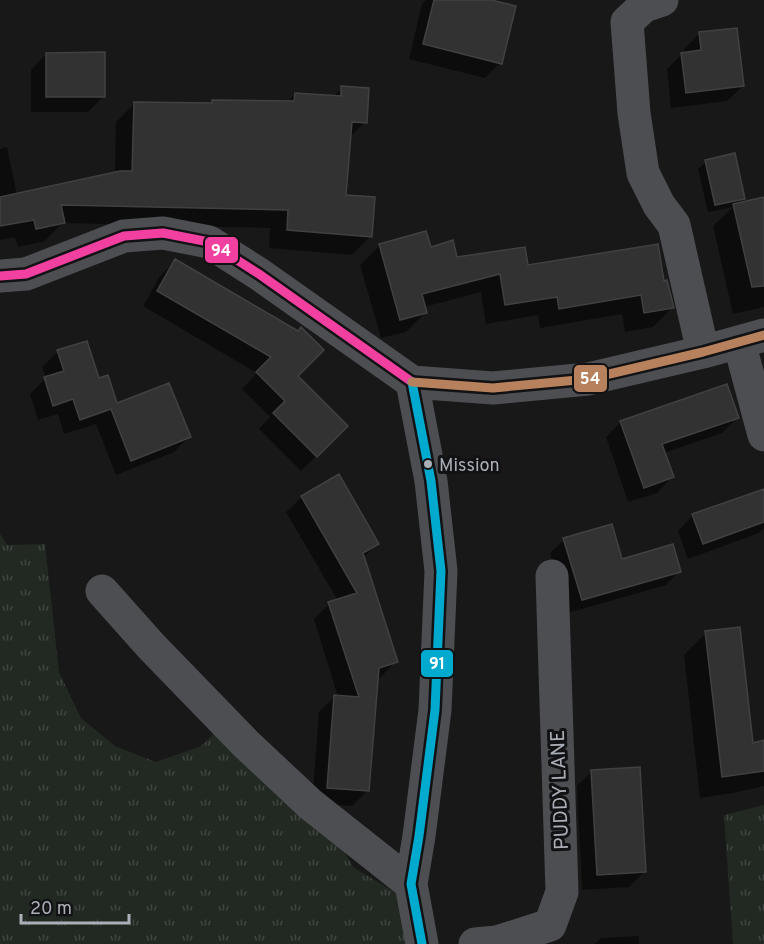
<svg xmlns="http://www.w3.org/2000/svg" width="764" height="944" font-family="Overpass,sans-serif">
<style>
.grass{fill:url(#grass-tufts)}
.shadow{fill:#0007}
.building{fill:#323233;stroke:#414144;stroke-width:1.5}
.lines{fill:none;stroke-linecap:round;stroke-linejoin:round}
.minor{stroke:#4d4e51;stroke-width:33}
.bus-1-casing{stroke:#121214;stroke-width:14}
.bus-2-casing{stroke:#121214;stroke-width:14}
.bus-3-casing{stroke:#121214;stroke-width:14}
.bus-1{stroke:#f240a1;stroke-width:9}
.bus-2{stroke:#00a9ce;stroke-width:9}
.bus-3{stroke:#b6815c;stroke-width:9}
.bus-dot{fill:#abafb7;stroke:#121214;stroke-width:2}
.labels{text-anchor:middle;stroke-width:6;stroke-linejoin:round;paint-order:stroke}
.bus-label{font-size:18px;fill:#abafb7;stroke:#121214;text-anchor:start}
.street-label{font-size:20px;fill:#abafb7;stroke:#121214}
.line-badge{stroke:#121214;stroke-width:2}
.badge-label{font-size:16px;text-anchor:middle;font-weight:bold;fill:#fff}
</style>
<defs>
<pattern id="grass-tufts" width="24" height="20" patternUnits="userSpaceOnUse" patternTransform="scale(1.5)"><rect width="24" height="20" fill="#222822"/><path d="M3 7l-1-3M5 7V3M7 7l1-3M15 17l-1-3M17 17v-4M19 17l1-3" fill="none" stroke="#3f4540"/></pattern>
</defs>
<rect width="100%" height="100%" fill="#181818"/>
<!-- grass -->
<path class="grass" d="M0,534L7,545L45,544L59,672L81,718L115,746L156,762L201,746L216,732L339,842L353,867L396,893L412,944H0Z
M764,805V944H733L724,815Z"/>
<!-- shadow -->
<path class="shadow" d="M426,0H485L500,63L485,78L409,59L422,4Z
M700,33L743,86L727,101L671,108L667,69L682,54H685L684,49Z
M46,54L104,96L88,112H31V70Z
M342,88L365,122L349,138L345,196L371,236L352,255L269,248L270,228L62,223L45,241L18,247L15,237L0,240V149L7,147L17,195L115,173L116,122L135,103L210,105L213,102L287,103L295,94L333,97Z
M706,162L744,198L737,204L764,198V307L733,314L713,226L733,207L708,212L698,169Z
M380,245L430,249L456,259L663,282L672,308L653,327L625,332L622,314L540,328L538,315L486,324L481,292L424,307L426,312L406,332L381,338L360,265Z
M176,261L346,426L301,471L259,429L270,417L242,389L257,373L143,306L160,276Z
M58,352L98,380L116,405L189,437L174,452L116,475L96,424L64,434L58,414L38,420L30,394L46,378L42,367Z
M738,417L722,433L664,453L672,477L657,493L628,502L606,437L621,422Z
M764,491V528L759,533L688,559L678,531L693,515Z
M302,497L377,544L363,558L396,661L381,677L377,678L367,791L352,806L312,803L319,712L335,696L338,697L314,619L329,604L338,601L286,512Z
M564,540L621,561L679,571L666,585L568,613L550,553Z
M706,633L751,745L764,742V786L733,793L700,798L684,655Z
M592,771L644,872L629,887L582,890L577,786Z
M639,936V944H595L601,938Z"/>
<!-- building -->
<path class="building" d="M434,0H491L516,6L502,64L423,44Z
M737,28L744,86L686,93L681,53L701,50L699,32Z
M105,52V97H46V53Z
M341,86L369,88L367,123L352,122L346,195L375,197L372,237L287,230L288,210L61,205L65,223L36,229L34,220L0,226V197L120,171H132L134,102L212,103V100L294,101L295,93L341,96Z
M735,153L745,199L715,205L705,160Z
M764,197V286L752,287L733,204Z
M426,231L431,247L453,240L457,257L525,247L528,265L658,244L664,281L667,280L674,308L644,313L641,295L559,309L557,297L505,305L500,274L422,294L427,313L400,320L379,244Z
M175,259L298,331L301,327L324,350L298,376L348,426L317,457L273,413L285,401L256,372L271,357L157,291Z
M87,341L99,378L108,375L117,403L169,383L191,437L131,461L111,409L80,420L73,399L53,406L44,377L64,371L57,350Z
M727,384L739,418L662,444L674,477L644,488L620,421Z
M339,474L379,544L363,553L398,662L379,668L369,791L327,788L334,695L359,697L328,602L357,593L301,496Z
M764,489V522L703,544L692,514Z
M612,524L622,559L673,544L681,572L582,600L563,538Z
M740,627L753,743L764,740V771L722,777L705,631Z
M640,767L646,872L597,875L591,770Z"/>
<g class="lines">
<!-- minor -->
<path class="minor" d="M662,0L644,6L627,22L634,113L643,173L659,205L674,225L703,352
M0,276L26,274L124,236L163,233L209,242L259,274L412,382
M739,342L764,435
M412,382L431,481L441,571L435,710L419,836L411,884L422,944
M412,382L493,388L588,379L703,352L764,335
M102,591L151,646L246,744L310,804L411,884
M475,944L497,942L550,925L562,892L552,576"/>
<!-- bus-1 casing -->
<g class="bus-1-casing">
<path id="bus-1" d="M0,276L26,274L124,236L163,233L209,242L259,274L412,382"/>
</g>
<!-- bus-2 casing -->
<g class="bus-2-casing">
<path id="bus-2" d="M412,382L431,481L441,571L435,710L419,836L411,884L422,944"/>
</g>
<!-- bus-3 casing -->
<g class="bus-3-casing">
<path id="bus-3" d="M412,382L493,388L588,379L703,352L764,335"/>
</g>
<!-- bus-1 -->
<use href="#bus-1" class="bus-1"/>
<!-- bus-2 -->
<use href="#bus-2" class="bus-2"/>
<!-- bus-3 -->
<use href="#bus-3" class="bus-3"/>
</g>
<!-- markers -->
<circle class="bus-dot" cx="428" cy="464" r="5"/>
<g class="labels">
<!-- bus labels -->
<g class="bus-label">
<text x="439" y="471">Mission</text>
</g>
<!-- street labels -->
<g class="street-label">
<text transform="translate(559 790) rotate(-92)" y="7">PUDDY LANE</text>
</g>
</g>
<g class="line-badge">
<rect x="204" y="236" width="35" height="28" rx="6" fill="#f240a1"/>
<rect x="573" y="364" width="35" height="29" rx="6" fill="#b6815c"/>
<rect x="420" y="649" width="34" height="29" rx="6" fill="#00a9ce"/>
</g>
<g class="badge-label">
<text x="221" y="256">94</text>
<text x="590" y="384">54</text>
<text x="437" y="669">91</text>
</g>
<!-- scale -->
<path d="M21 914v9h108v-9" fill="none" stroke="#abafb7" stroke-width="3"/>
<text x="30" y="914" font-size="18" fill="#abafb7" stroke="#121214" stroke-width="4.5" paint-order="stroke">20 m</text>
</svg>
